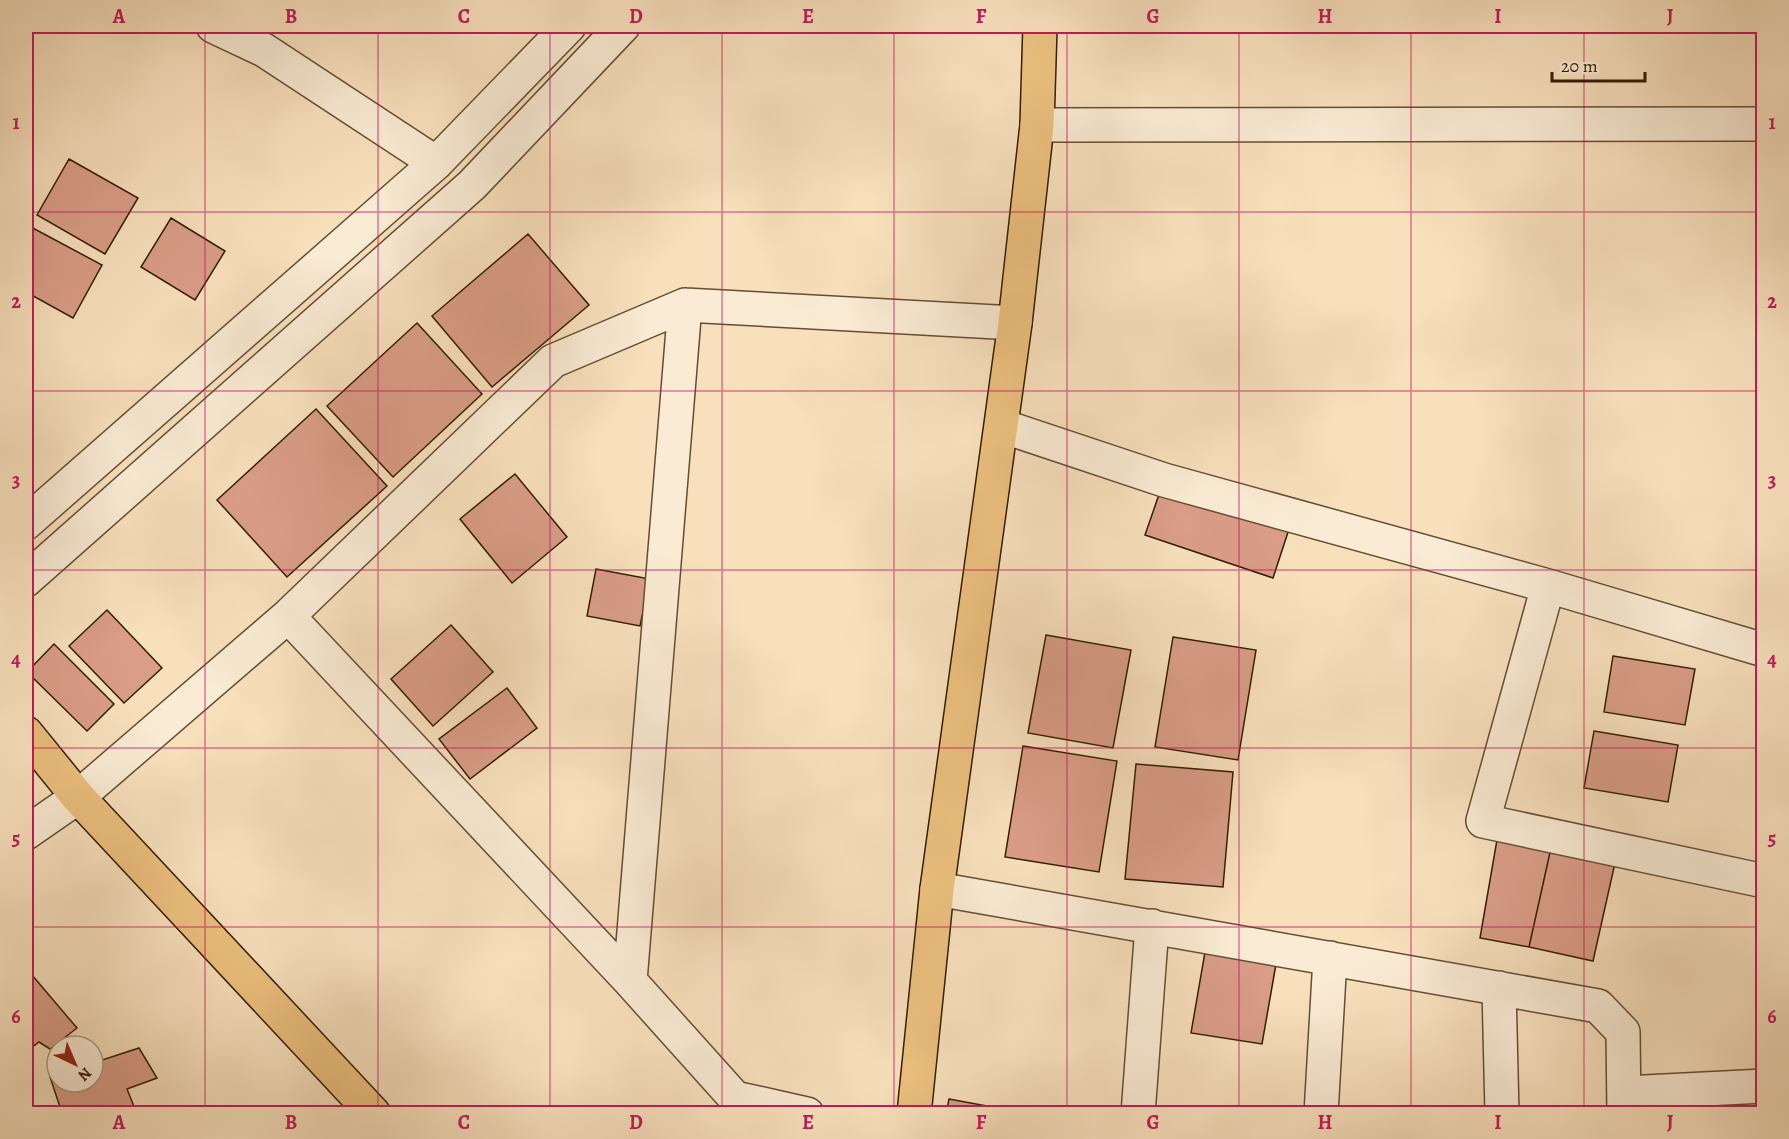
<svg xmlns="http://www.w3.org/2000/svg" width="1789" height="1139" font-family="Alegreya,serif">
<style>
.building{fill:#da9d88;stroke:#321d04;stroke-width:1.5}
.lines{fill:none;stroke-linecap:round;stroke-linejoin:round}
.minor-casing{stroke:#644e32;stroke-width:36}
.major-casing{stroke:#321d04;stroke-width:36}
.minor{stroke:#faebd4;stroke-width:33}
.major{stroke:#ecc07e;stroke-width:33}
.grid{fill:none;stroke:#c2185b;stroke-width:1.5;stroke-opacity:0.55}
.neatline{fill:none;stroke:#c2185b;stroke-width:2}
.grid-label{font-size:20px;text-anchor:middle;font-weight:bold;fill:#c2185b}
</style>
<rect width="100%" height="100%" fill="#f8e0bd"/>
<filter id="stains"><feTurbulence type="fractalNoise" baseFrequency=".00333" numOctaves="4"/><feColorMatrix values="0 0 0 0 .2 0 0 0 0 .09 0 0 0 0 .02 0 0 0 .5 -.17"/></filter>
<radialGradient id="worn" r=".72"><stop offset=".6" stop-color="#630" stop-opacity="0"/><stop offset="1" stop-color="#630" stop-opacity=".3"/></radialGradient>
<!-- building -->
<path class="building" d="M69,159L138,198L105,254L37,215Z
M171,218L225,251L195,300L141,267Z
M29,226L102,265L73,318L26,292V232Z
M528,234L589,305L492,387L432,316Z
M417,323L482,394L393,477L327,406Z
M316,409L387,486L287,577L217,500Z
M515,474L567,537L512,583L460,519Z
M1164,480L1291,523L1273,578L1145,535Z
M596,569L650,579L640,626L587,616Z
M107,610L162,668L124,703L69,646Z
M451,625L493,672L433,726L391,679Z
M1046,635L1131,650L1113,748L1028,733Z
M1173,637L1256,650L1238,760L1155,747Z
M54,644L114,704L87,731L27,672Z
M1613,656L1695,669L1685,725L1604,712Z
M507,688L537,728L470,779L439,739Z
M1594,731L1678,745L1668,802L1584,788Z
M1023,746L1117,761L1099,872L1005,857Z
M1136,764L1233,772L1223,887L1125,879Z
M1498,834L1551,848L1529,947L1480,938Z
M1551,848L1615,863L1593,961L1529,947Z
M1205,952L1276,964L1262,1044L1191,1033Z
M26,968L77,1028L50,1049L39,1042L26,1052Z
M139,1048L157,1078L127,1089L137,1114H56L61,1110L50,1077L57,1074V1082H93V1063Z
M949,1099L1009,1110L1008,1114H946Z
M1189,1108L1226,1114H1188Z"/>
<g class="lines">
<!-- minor casing -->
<g class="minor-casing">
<path id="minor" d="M213,26L264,50L436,163
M1037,125L1764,124
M1002,426L1164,480L1548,586L1764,650
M26,523L436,163L569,26
M26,580L472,185L623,26
M1548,586L1483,821L1764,881
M288,616L630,981L735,1098L807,1114
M26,833L78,797L288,616L553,361L685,305L1015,323
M937,889L1598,1006L1623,1032L1624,1114
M630,981L685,305
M1499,988L1502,1114
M1625,1093L1764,1086
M1138,1114L1152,926
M1321,1114L1330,958"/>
</g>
<!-- major casing -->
<g class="major-casing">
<path id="major" d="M26,733L78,797L374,1114
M914,1114L937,889L1015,323L1037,125L1040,26"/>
</g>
<!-- minor -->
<use href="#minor" class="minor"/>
<!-- major -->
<use href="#major" class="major"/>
</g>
<!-- grid -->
<path class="grid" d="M205,26V1114M378,26V1114M550,26V1114M722,26V1114M894,26V1114M1067,26V1114M1239,26V1114M1411,26V1114M1584,26V1114M26,212H1764M26,391H1764M26,570H1764M26,748H1764M26,927H1764"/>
<!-- margin -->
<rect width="1789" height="1139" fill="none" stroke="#f8e0bd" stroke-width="66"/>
<!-- north arrow -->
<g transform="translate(75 1064) rotate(136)"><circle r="28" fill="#faebd4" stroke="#aa9981" stroke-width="1.5"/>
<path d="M0-4.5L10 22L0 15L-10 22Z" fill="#8f2418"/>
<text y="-9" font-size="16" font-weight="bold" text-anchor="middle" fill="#321d04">N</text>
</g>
<!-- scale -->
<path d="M1552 72v9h93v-9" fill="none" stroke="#321d04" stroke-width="3"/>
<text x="1561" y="72" font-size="18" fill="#321d04" stroke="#faebd4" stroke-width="4.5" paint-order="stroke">20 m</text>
<rect x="33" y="33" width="1723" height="1073" class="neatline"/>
<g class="grid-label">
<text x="119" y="23">A</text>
<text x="291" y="23">B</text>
<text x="464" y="23">C</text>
<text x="636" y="23">D</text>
<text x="808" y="23">E</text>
<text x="981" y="23">F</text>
<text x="1153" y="23">G</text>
<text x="1325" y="23">H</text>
<text x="1498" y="23">I</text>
<text x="1670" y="23">J</text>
<text x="16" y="129">1</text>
<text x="1772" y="129">1</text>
<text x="16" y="308">2</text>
<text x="1772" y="308">2</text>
<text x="16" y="487">3</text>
<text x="1772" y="487">3</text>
<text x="16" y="666">4</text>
<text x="1772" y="666">4</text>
<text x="16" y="845">5</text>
<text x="1772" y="845">5</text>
<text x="16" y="1023">6</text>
<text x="1772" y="1023">6</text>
<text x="119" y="1129">A</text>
<text x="291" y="1129">B</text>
<text x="464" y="1129">C</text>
<text x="636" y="1129">D</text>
<text x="808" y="1129">E</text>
<text x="981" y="1129">F</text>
<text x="1153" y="1129">G</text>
<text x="1325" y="1129">H</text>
<text x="1498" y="1129">I</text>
<text x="1670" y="1129">J</text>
</g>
<rect width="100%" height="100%" filter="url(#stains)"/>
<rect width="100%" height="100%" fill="url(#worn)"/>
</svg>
